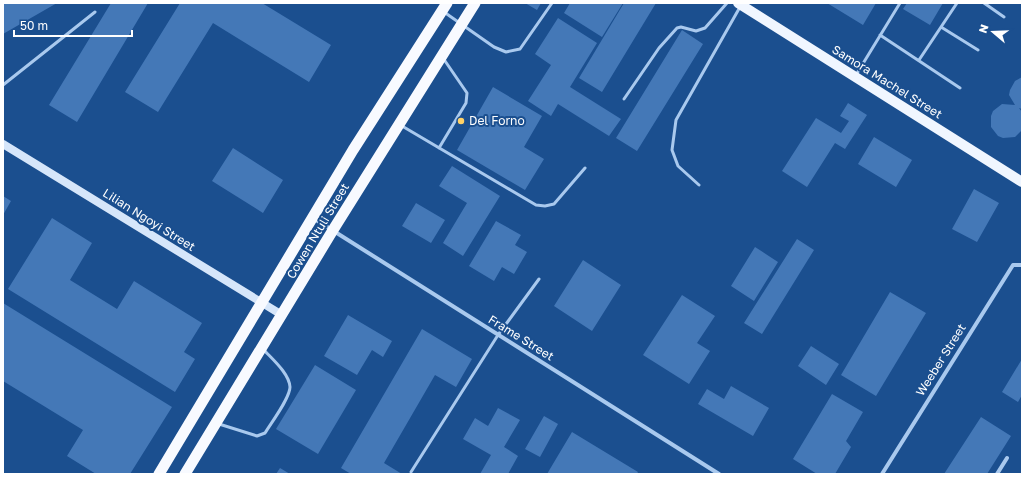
<svg xmlns="http://www.w3.org/2000/svg" width="1025" height="477" font-family="'Golos Text',sans-serif">
<style>
.building{fill:#4478b7}
.lines{fill:none;stroke-linecap:round;stroke-linejoin:round}
.service{stroke:#a9c9ee;stroke-width:3}
.minor{stroke:#a9c9ee;stroke-width:4}
.secondary{stroke:#d6e6fa;stroke-width:8}
.primary{stroke:#f0f6ff;stroke-width:10}
.trunk{stroke:#f8faff;stroke-width:11}
.poi-dot{fill:#ffd166;stroke:#1b4f8f;stroke-width:1.5}
.labels{text-anchor:middle;stroke-width:4;stroke-linejoin:round;paint-order:stroke}
.street-label{font-size:12px;fill:#fff;stroke:#1b4f8f}
.poi-label{font-size:12px;fill:#fff;stroke:#1b4f8f;text-anchor:start}
</style>
<rect width="100%" height="100%" fill="#1b4f8f"/>
<!-- building -->
<path class="building" d="M3,3H57L3,34Z
M111,3H148L77,122L49,105Z
M180,3H262L331,45L309,82L213,23L158,112L125,92Z
M525,3H541L537,10Z
M570,3H623L602,37L564,13Z
M624,3H656L602,92L579,78Z
M827,3H876L863,25Z
M907,3H943L930,25L903,9Z
M558,18L597,43L570,87L621,119L609,136L558,104L551,116L528,101L551,65L535,54Z
M682,30L703,44L637,151L616,138Z
M1022,77V109L1019,108L1022,112V130L1015,137L1003,138L998,136L991,127V116L993,111L1002,104L1015,105L1009,95L1010,90L1015,81Z
M493,87L542,116L524,147L544,159L525,190L457,150Z
M848,103L867,115L845,149L835,143L807,187L782,171L816,118L841,133L849,121L840,116Z
M874,137L912,160L896,187L858,164Z
M233,148L283,180L263,213L212,181Z
M452,166L500,196L463,256L443,243L467,203L439,186Z
M974,189L999,203L977,242L952,229Z
M3,196L11,201L3,215Z
M416,203L445,220L431,243L402,226Z
M52,218L92,243L70,280L117,309L134,281L202,323L184,352L195,359L175,392L8,289Z
M496,221L521,235L515,245L527,252L514,274L502,267L494,281L469,266Z
M797,239L814,250L762,334L744,323Z
M755,247L778,262L754,301L731,286Z
M583,260L621,285L592,331L554,306Z
M890,292L926,313L876,396L841,375Z
M682,295L715,316L697,343L710,351L689,384L643,355Z
M3,303L172,407L130,474H96L67,456L83,430L3,381Z
M348,315L392,341L383,357L372,350L357,375L324,356Z
M422,329L472,359L456,387L435,375L384,463L402,474H351L341,468Z
M811,346L839,364L826,385L798,366Z
M1022,359V395L1018,402L1002,392Z
M315,365L356,390L318,454L276,429Z
M731,386L769,408L753,436L698,404L707,389L724,399Z
M832,394L863,412L846,441L851,447L835,474H817L793,459Z
M498,408L520,420L504,447L518,456L508,474H480L491,455L463,439L475,418L488,426Z
M544,416L558,424L540,457L525,449Z
M981,417L1011,436L987,474H944Z
M572,432L638,472L637,474H547Z
M280,468L290,474H276Z"/>
<g class="lines">
<!-- service -->
<path class="service" d="M984,3L1004,17
M444,12L494,47L506,52L520,49L552,3
M941,27L978,50
M880,35L960,88
M919,60L957,3
M856,75L900,3
M3,85L95,12
M624,99L659,48L677,28L681,27L696,31L705,28L727,3
M402,126L536,205L545,206L554,204L585,168
M439,148L466,103L467,93L443,58
M699,185L678,166L672,150L676,120L740,7
M219,424L257,436L265,433C271,423 290,398 290,387C289,373 272,359 263,349
M411,472L498,335L539,279"/>
<!-- minor -->
<path class="minor" d="M313,218L719,474
M882,474L1013,265H1022
M997,474L1007,458"/>
<!-- secondary -->
<path class="secondary" d="M3,144L282,315"/>
<!-- primary -->
<path class="primary" d="M738,3L1022,182"/>
<!-- trunk -->
<path class="trunk" d="M159,474L353,150L447,3
M185,474L333,230L475,3"/>
</g>
<!-- markers -->
<circle class="poi-dot" cx="461" cy="121" r="4"/>
<g class="labels">
<!-- street labels -->
<g class="street-label">
<text transform="translate(887 82) rotate(32)" y="4">Samora Machel Street</text>
<text transform="translate(149 220) rotate(32)" y="4">Lilian Ngoyi Street</text>
<text transform="translate(318 231) rotate(-59)" y="4">Cowen Ntuli Street</text>
<text transform="translate(521 338) rotate(32)" y="4">Frame Street</text>
<text transform="translate(941 360) rotate(-58)" y="4">Weeber Street</text>
</g>
<!-- poi labels -->
<g class="poi-label">
<text x="469" y="125">Del Forno</text>
</g>
</g>
<!-- border -->
<rect width="1025" height="477" fill="none" stroke="#ffffff" stroke-width="8"/>
<!-- north arrow -->
<g transform="translate(993 32) rotate(289)" stroke="#1b4f8f" stroke-width="3" paint-order="stroke">
<path d="M0-3L7 15L0 10L-7 15Z" fill="#ffffff"/>
<text y="-6" font-size="11" font-weight="bold" text-anchor="middle" fill="#ffffff">N</text>
</g>
<!-- scale -->
<path d="M14 30v6h118v-6" fill="none" stroke="#ffffff" stroke-width="2"/>
<text x="20" y="30" font-size="12" fill="#ffffff" stroke="#1b4f8f" stroke-width="3" paint-order="stroke">50 m</text>
</svg>
